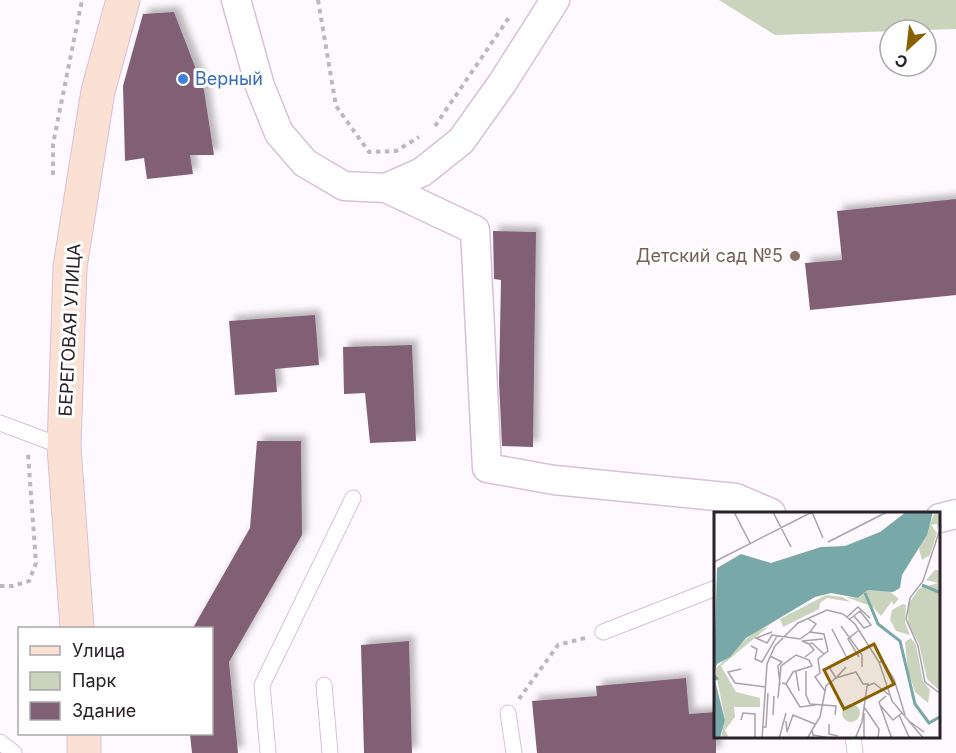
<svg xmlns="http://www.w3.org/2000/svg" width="956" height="753" font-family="Inter,sans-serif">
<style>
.green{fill:#cad4bd}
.building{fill:#816175;filter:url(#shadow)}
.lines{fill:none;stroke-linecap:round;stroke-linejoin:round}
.lane-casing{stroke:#d9c0d9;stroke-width:17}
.street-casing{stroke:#d9c0d9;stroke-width:31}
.secondary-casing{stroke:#d9c0d9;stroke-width:35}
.path{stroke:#beb8be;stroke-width:4;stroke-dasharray:4.5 4.5;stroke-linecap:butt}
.lane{stroke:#fff;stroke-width:15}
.street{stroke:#fff;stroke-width:28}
.secondary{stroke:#fbe1d3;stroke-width:33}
.shop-dot{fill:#3f7fe0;stroke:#fff;stroke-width:2}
.education-dot{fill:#8d6e63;stroke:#fff;stroke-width:2}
.labels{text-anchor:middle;stroke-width:6;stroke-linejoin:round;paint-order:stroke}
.shop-label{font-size:18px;fill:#366cbe;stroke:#fff;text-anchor:start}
.education-label{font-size:18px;fill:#785e54;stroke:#fff;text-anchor:end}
.street-label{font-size:18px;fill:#2a212a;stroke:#fff}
.inset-river{fill:none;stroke:#79a8a9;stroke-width:3}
.inset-road{fill:none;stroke:#a9a3a9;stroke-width:1.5}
.view{fill:#8a5f00;fill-opacity:0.15;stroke:#8a5f00;stroke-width:3}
.inset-edge{fill:none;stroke:#2a212a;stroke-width:3}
</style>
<defs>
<filter id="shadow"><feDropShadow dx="5.5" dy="-5.5" stdDeviation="3" flood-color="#0004"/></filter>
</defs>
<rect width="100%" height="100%" fill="#fef9fe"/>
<!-- green -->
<path class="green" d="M719,0H956V29L775,35Z"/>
<!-- building -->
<path class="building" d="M174,12L204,90L214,155H190L193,174L147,179L144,158L125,161L123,86L143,14Z
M956,199V295L810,310L805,263L842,260L837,211Z
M493,231L536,232L533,447L502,446L499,382L501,280L494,279Z
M315,315L319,365L275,369L277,392L235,395L229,321Z
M412,345L416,441L370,443L365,393L344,394L343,347Z
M257,441H301L302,535L229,662L238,753H192L190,734H212V628H193L250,528Z
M409,641L412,753H364L361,645Z
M686,678L689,714L716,712V753H537L532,701L597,696L596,686Z"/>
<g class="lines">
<!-- lane casing -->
<g class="lane-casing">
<path id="lane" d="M0,423L64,447
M603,632L716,588
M324,685L330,753
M508,713L514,753
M853,736L855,752
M0,742L14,753
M268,753L262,685L353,498"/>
</g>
<!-- street casing -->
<g class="street-casing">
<path id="street" d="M236,0L260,86L279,133L305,163L344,186L386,188L422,172L461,141L503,82L555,0
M386,188L475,230L487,468L554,480L736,498L771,513
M940,518L956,514"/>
</g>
<!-- secondary casing -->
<g class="secondary-casing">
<path id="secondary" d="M77,628L64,447L70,267L98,91L123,0
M84,753V734"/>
</g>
<!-- path -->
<path class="path" d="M318,0L336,106L369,152L396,151L419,137
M435,126L510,16
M53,175V144L82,0
M0,586H13L29,581L36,563L28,454
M519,699L558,645L585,638"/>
<!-- lane -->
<use href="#lane" class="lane"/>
<!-- street -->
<use href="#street" class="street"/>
<!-- secondary -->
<use href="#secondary" class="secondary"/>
</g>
<!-- markers -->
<circle class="shop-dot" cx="183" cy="79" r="6"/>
<circle class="education-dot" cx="795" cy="256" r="6"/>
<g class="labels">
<!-- shop labels -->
<g class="shop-label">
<text x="195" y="85">Верный</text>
</g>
<!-- education labels -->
<g class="education-label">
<text x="783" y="262">Детский сад №5</text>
</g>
<!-- street labels -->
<g class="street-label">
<text transform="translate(70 330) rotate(-87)" y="6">БЕРЕГОВАЯ УЛИЦА</text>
</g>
</g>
<!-- overview -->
<g transform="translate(714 512)">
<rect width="226" height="226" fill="#fef9fe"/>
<path d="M221,0H226V10L223,18V12L217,13L223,21L216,43L208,48L205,37ZM221,58H226V179L213,167L205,132L194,112V92L206,76L224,71L212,68ZM154,78H174L185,87L179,93L178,89L167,104L159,95L132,85L145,86ZM112,83L128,85L137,90L113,86L106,91L105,97L69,115L66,107ZM189,92L192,93L191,111L196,123L182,119L176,108L178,98ZM62,109L47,117L54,115L7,154L22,180L46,186V195H20L21,205L11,218L15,226H7L11,207L1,157L31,128L48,115ZM197,126L202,133L209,169L216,178L214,191L201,180L194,159L191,130ZM128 201a9 9 0 1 1 18 0a9 9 0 1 1-18 0Z" fill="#cad4bd"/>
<path d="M192,0H219L213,23L188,63L186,76L179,80L154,78L144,86L117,81L101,85L32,126L16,145L3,152L0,160L3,56L27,42L57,51L107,35L131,34L166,20ZM0,161L5,167L1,169L11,208L6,226H0Z" fill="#79a8a9"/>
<path class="inset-river" d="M208,73L227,81M151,81L164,112L186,129L201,192L215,211L227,204"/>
<path class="inset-road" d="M20,0L36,31M59,0L77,35M98,0L109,26M227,14L209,69L196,86L192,107L204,134L211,170L227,182M114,30L173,0M0,50L98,0M133,105L144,95L156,106M93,106L102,112L96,120M136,107L146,99L157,113L150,116L140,104M127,114L148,143V155M118,117L134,148M58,120L42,126L53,131L58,123L86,127L96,120L110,122L114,139L110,142L98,131L95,132L100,138L91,145M95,132L88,129L109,127M37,134L43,137L41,147L48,150L63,124M110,142L104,147L106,161L101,165L111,179M56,144L68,150L64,154L66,173M145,145L134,127L145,118M165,150H169L180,167L191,203M115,155L122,166L132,155M27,157L14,160L21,171L51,175M92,159V183L96,192L122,194L121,203M82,160L85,179M72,172L86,195L101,193M172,184L165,190L178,227M64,186L67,154L82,143L95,148L98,154L79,160L72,172L68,171M166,193L179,208L188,201M150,195L165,217L164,227M150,201V227M59,203L60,184M185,203L196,227M27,208L29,201L41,202V227M72,209L73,220L79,203L101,212M195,209L210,220M115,212V222L124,224M49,215H52L54,181M98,218L106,205L112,174L122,166L142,160L149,172H155M48,227L53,152L61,134L84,111L113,98L129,102L141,112L165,150L178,189L210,227M65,227L72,201M93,227L98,218L99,223L121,227M141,227L148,210L153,174L160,171L175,183"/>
<path class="view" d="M160,132L180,172L130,197L110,158Z"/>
<rect width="226" height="226" class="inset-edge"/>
</g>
<!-- legend -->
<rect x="18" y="627" width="195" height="108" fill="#ffffff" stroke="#aaa6aa" stroke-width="1.5"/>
<rect x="30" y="646" width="30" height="9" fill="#fbe1d3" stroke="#aaa6aa" stroke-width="1.5"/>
<text x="72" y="657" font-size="18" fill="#2a212a">Улица</text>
<rect x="30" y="672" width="30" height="18" fill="#cad4bd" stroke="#aaa6aa" stroke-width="1.5"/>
<text x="72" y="687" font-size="18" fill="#2a212a">Парк</text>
<rect x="30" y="702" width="30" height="18" fill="#816175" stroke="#aaa6aa" stroke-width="1.5"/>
<text x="72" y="717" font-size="18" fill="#2a212a">Здание</text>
<!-- north arrow -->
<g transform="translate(908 48) rotate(207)"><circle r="28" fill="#ffffff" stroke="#aaa6aa" stroke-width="1.5"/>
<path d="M0-4.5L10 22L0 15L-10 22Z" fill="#8a5f00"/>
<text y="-9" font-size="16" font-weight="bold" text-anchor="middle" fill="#2a212a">С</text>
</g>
</svg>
